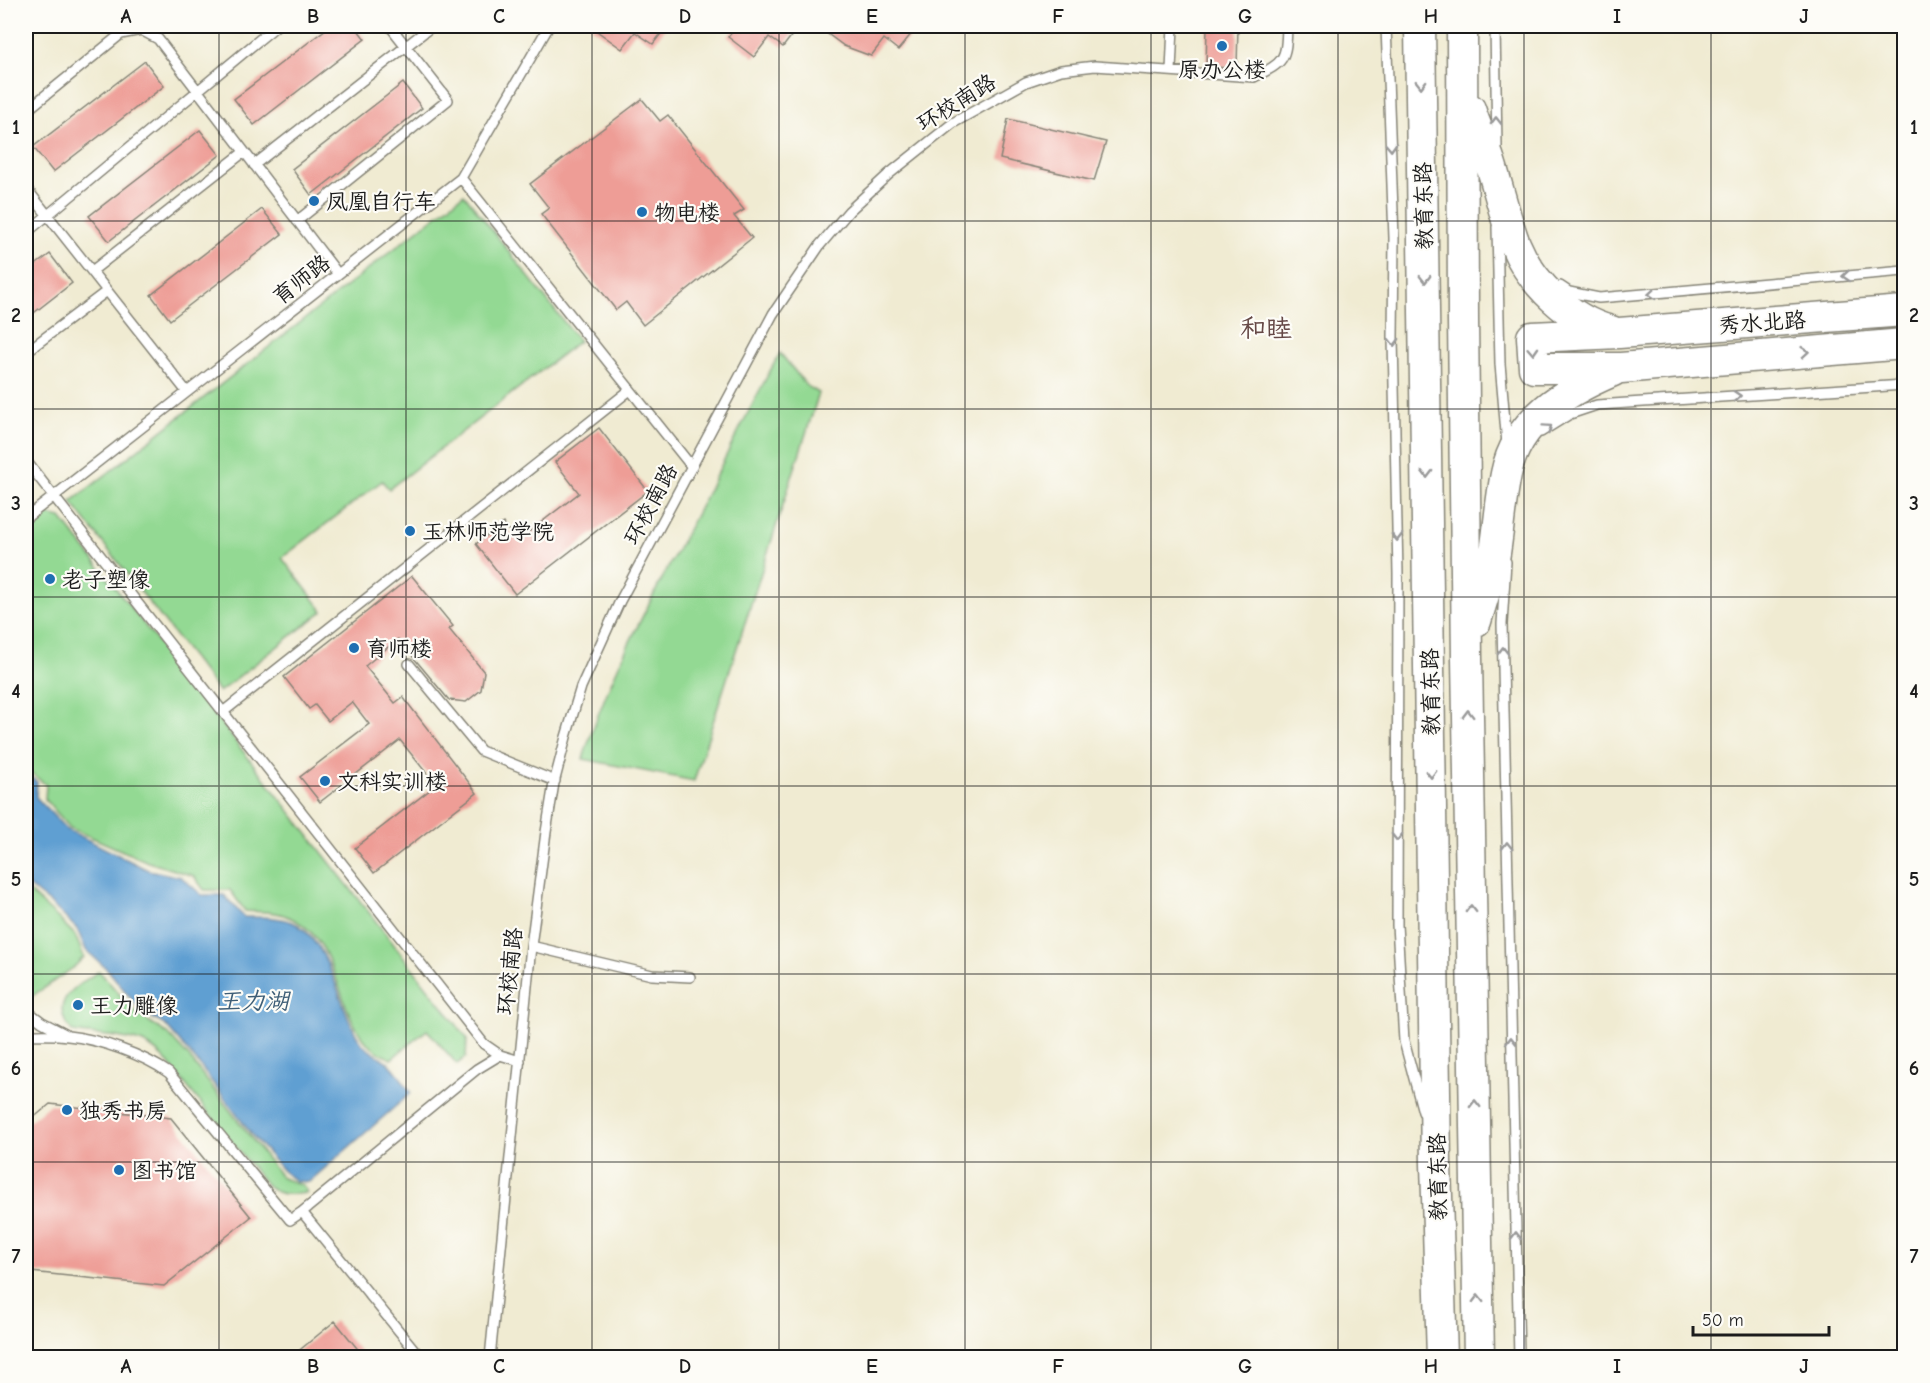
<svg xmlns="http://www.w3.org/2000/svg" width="1930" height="1383" font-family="'Comic Neue','LXGW WenKai TC',sans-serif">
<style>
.green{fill:#93d993;stroke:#587a58;stroke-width:1.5}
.water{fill:#5f9fd2;stroke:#3e5e77;stroke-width:1.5}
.building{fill:#ee9d96}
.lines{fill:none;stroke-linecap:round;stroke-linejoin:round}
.service-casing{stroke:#868477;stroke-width:12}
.primary-casing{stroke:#868477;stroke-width:33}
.service{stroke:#fff;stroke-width:9}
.primary{stroke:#fff;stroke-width:30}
.oneway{stroke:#999}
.grid{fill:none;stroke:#1c1c1c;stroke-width:1.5;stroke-opacity:0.55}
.poi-dot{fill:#1f6fb2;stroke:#fdfcf7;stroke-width:2}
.labels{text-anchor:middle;stroke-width:4.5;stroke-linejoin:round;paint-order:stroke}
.poi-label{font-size:22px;fill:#1c1c1c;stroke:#fdfcf7;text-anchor:start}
.street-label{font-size:22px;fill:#1c1c1c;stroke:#fdfcf7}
.water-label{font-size:24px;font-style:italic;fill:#3e5e77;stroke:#fdfcf7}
.quarter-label{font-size:26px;fill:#664947;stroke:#fdfcf7}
.neatline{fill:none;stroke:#1c1c1c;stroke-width:2}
.grid-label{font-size:20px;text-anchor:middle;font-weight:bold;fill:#1c1c1c}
</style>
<rect width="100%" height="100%" fill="#fdfcf7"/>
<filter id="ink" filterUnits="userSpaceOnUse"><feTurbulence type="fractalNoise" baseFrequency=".0167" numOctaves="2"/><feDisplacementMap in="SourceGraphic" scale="12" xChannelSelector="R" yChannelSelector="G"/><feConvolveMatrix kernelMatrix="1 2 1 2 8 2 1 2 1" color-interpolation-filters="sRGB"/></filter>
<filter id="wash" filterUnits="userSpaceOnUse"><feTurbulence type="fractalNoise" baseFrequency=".008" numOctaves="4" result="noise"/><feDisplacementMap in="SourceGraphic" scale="24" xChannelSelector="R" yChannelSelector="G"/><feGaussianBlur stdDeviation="1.35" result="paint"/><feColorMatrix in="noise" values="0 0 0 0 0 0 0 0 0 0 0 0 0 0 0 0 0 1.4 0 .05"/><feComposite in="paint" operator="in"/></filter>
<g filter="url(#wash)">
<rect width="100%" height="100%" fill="#f0ebd2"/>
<!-- green -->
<path class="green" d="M464,194L579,341L389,489L382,481L282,558L323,611L219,692L71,502Z
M780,353L807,386L819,393L694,781L583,759C609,673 654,594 696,515C724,461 750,406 780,353Z
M47,515L61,518L467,1038L466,1057L457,1064L427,1030L391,1059C380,1053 370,1048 362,1037C334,998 337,935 286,916C275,911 257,912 245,911L230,890H204L194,876L148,862L70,828L45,799L46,785L26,769V532Z
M26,889L58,918L75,935L84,957L73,968L28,999L26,998Z
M99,971L136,1013L168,1034L189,1057L282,1178L303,1185L307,1193C292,1195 282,1196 269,1188L169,1064C162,1056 154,1048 143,1043C122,1035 95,1036 73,1032C46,1002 74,988 99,971Z"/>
<!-- water -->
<path class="water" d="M26,773L37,782L36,797L66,829L148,870L181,877L202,895H224L244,917C261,917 283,916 298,925C332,947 338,1005 358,1038C364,1049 376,1054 386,1061C396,1067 404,1084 411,1093L309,1182L296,1181L285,1173L252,1135L198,1063L166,1026L141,1011L108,970L86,950L77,929L51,904L26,884Z"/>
<g id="blocks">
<!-- building -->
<path class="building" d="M330,26H355L365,39L254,125L234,99Z
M590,26H667L653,44L635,32L622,49Z
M737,26H799L783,47L769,37L754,57L728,37Z
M817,26H918L898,50L884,39L871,56L844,46Z
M1207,26H1238L1237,68L1206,67Z
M145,61L164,86L53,172L33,147Z
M403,83L422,108L311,195L292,169Z
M642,99L660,121L668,115L744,210L734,216L752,238L643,325L626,302L616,310L541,214L549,208L530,184Z
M1008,119L1106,142L1094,181L1000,159Z
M200,130L220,155L109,241L89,216Z
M262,209L282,234L170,320L151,295Z
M50,254L72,283L26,319V272Z
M599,428L648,491L515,594L476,544L503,523L517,541L579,493L555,462Z
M412,576L453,626L449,629L484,672L481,690L466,702L449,700L398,639L365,666L395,703L403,697L477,793L374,873L355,848L436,785L400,740L320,802L300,777L369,724L352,702L328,721L315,705L309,709L284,677Z
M50,1104L171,1118L251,1217L164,1286L31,1272L26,1266V1124Z
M335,1321L365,1358H290Z"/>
</g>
</g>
<g filter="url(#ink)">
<use href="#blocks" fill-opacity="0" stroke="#868477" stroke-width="1.5"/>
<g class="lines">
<!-- service casing -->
<g class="service-casing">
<path id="service" d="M1386,26L1394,238L1393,338L1398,574L1397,925L1404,1041L1423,1112
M1495,26L1497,147
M1171,71L1173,26
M26,111L121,34L141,30L158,39L338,274
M254,165L432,26
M461,178L692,467
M26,188L187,392
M297,221L448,100L390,26
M1497,227L1500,364L1507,444
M26,233L276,26
M92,271L244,152
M1560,286L1569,292L1599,298L1904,271
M26,352L107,291
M1541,432L1570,414L1597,405L1904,385
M26,461L484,1044L500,1055L520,1061
M26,518L461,178L549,26
M1506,562L1502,624L1519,1358
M409,664L481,751L555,781
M223,712L630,390
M531,946L652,975L690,977
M26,1010L42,1022L65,1034
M26,1035C40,1035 54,1034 68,1036C99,1039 144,1055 169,1073L290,1220L302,1212L421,1358
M302,1212L477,1069L500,1055
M490,1358L531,946L546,832L554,783L566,737L581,687L620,601L773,314L820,245L849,211L889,174L953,123L1026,82L1061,70L1095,66L1254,77C1285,62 1286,60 1287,26"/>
</g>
<!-- primary casing -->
<g class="primary-casing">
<path id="primary" d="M1420,26L1436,1164L1442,1358
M1462,26L1463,319L1467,658L1479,1358
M1470,109C1475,125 1482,140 1488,156C1498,185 1504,215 1515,244C1531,283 1569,320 1611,331
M1904,311L1619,333L1532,337L1534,368H1621L1904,344
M1476,621C1482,601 1489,580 1494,559C1499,531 1500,502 1506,474C1517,419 1566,391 1613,371"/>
</g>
<!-- service -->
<use href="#service" class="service"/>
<!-- primary -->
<use href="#primary" class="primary"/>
</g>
<!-- one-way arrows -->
<defs><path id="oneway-chevron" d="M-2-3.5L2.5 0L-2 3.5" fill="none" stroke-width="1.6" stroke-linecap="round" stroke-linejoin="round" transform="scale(1.5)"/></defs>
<g class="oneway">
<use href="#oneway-chevron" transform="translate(1421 84) rotate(89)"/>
<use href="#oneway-chevron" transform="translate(1496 121) rotate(-91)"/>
<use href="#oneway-chevron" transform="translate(1391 147) rotate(88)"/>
<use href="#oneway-chevron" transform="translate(1846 276) rotate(175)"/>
<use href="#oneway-chevron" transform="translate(1425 279) rotate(89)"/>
<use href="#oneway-chevron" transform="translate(1652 294) rotate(175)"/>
<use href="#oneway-chevron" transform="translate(1394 342) rotate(89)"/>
<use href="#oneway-chevron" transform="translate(1533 351) rotate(87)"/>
<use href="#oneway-chevron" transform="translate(1805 352) rotate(-5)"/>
<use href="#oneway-chevron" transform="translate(1737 396) rotate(-4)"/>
<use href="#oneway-chevron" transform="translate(1548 428) rotate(-35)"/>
<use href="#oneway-chevron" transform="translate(1427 474) rotate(89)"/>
<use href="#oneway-chevron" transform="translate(1397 537) rotate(89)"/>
<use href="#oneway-chevron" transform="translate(1503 651) rotate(-91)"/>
<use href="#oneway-chevron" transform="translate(1468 714) rotate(-91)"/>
<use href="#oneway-chevron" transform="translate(1431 774) rotate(89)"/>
<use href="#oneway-chevron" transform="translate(1397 837) rotate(90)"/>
<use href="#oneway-chevron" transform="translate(1507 846) rotate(-91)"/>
<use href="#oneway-chevron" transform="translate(1471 909) rotate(-91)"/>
<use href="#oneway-chevron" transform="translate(1511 1041) rotate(-91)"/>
<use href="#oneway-chevron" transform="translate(1475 1104) rotate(-91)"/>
<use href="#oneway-chevron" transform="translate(1516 1236) rotate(-91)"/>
<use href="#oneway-chevron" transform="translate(1478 1299) rotate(-91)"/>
</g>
</g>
<!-- grid -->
<path class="grid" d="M219,26V1358M406,26V1358M592,26V1358M779,26V1358M965,26V1358M1151,26V1358M1338,26V1358M1524,26V1358M1711,26V1358M26,221H1904M26,409H1904M26,597H1904M26,786H1904M26,974H1904M26,1162H1904"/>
<!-- markers -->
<g class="poi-dot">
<circle cx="1222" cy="46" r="6"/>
<circle cx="314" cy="201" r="6"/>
<circle cx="642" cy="212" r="6"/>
<circle cx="410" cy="531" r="6"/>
<circle cx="50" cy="579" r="6"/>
<circle cx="354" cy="648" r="6"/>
<circle cx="325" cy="781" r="6"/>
<circle cx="78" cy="1005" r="6"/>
<circle cx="67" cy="1110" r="6"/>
<circle cx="119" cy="1170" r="6"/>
</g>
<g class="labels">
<!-- poi labels -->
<g class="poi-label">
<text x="1222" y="77" text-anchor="middle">原办公楼</text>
<text x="326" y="209">凤凰自行车</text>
<text x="654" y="220">物电楼</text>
<text x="422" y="539">玉林师范学院</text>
<text x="62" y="587">老子塑像</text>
<text x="366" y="656">育师楼</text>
<text x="337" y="789">文科实训楼</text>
<text x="90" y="1013">王力雕像</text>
<text x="79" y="1118">独秀书房</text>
<text x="131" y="1178">图书馆</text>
</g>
<!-- street labels -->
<g class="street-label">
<text transform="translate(956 102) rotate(-32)" y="8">环校南路</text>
<text transform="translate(1423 206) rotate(-91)" y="8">教育东路</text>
<text transform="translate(301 279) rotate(-38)" y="8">育师路</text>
<text transform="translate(1762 322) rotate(-4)" y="8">秀水北路</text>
<text transform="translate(650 504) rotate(-62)" y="8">环校南路</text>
<text transform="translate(1430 692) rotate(-91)" y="8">教育东路</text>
<text transform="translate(509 971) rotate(-84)" y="8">环校南路</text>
<text transform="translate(1437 1177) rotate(-91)" y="8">教育东路</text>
</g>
<!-- water labels -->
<g class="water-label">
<text x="253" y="1009">王力湖</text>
</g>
<!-- quarter labels -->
<g class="quarter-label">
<text x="1266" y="337">和睦</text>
</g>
</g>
<!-- margin -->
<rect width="1930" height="1383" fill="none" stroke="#fdfcf7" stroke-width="66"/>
<!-- scale -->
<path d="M1693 1326v9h136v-9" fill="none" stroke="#1c1c1c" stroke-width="3"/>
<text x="1702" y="1326" font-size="18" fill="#1c1c1c" stroke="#fdfcf7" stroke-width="4.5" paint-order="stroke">50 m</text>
<rect x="33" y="33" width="1864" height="1317" class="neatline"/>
<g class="grid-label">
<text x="126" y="23">A</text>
<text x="313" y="23">B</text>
<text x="499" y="23">C</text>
<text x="685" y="23">D</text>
<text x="872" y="23">E</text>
<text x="1058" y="23">F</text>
<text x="1245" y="23">G</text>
<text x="1431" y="23">H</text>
<text x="1617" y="23">I</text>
<text x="1804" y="23">J</text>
<text x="16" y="134">1</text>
<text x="1914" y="134">1</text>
<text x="16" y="322">2</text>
<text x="1914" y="322">2</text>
<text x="16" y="510">3</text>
<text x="1914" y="510">3</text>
<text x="16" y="698">4</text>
<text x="1914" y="698">4</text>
<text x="16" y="886">5</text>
<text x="1914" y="886">5</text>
<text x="16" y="1075">6</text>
<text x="1914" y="1075">6</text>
<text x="16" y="1263">7</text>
<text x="1914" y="1263">7</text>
<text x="126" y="1373">A</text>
<text x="313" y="1373">B</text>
<text x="499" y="1373">C</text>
<text x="685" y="1373">D</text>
<text x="872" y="1373">E</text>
<text x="1058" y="1373">F</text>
<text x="1245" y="1373">G</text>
<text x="1431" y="1373">H</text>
<text x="1617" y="1373">I</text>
<text x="1804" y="1373">J</text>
</g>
</svg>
